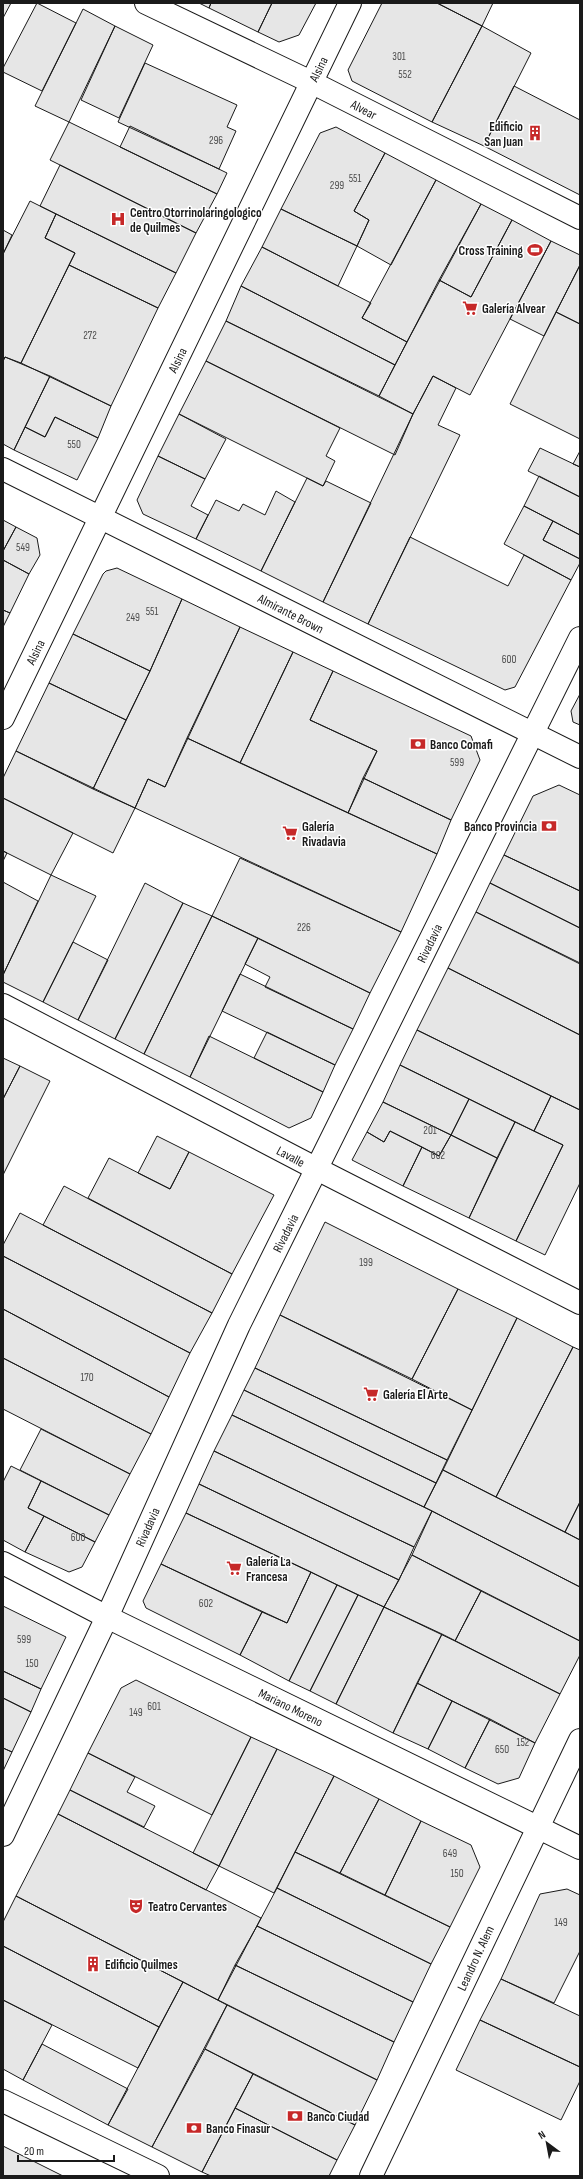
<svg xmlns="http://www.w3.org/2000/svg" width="583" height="2179" font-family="'Sofia Sans Condensed',sans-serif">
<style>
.building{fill:#e6e6e6;stroke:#1a1a1a}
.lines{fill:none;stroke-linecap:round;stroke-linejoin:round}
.pedestrian-casing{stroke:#1a1a1a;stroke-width:24}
.minor-casing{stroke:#1a1a1a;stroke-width:24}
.tertiary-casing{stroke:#1a1a1a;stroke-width:24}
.pedestrian{stroke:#fff;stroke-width:22}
.minor{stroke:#fff;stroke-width:22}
.tertiary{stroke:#fff;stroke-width:22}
.labels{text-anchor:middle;stroke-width:3;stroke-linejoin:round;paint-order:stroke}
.number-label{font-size:11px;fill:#4d4d4d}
.street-label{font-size:13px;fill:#1a1a1a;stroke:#fff}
.poi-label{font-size:13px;font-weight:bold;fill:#1a1a1a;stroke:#fff;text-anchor:start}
</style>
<rect width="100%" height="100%" fill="#fff"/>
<!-- building -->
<path class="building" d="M3,3H11L3,18Z
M37,3L76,23L42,91L3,72V68Z
M199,3H211L209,8Z
M211,3H272L258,32L209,8Z
M272,3H316L299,35L279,42L258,32Z
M382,3H437L482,26L432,122L352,81L348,70Z
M437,3H493L482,26Z
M83,9L115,26L69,122L35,106Z
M115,26L153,45L119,118L81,100Z
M482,26L531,53L484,146L432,122Z
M145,63L237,105L227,127L236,131L219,169L118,122Z
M514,86L580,120V195L484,146Z
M69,122L217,194L196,233L50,160Z
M130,126L227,173L217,194L120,147Z
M336,127L385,153L354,211L369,220L357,246L281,209L320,133Z
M385,153L436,180L391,265L357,246L369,220L354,211Z
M60,165L196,233L176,273L40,206Z
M436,180L481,204L407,342L362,318Z
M30,201L56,214L45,238L75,253L21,363L5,357L3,361V254Z
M481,204L512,220L471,297L439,280Z
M281,209L357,246L338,286L262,247Z
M56,214L176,273L158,308L69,265L75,253L45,238Z
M512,220L551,241L470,395L433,376L413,414L379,396L439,280L471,297Z
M3,230L12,235L3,254Z
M551,241L580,255V265L544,336L510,319Z
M262,247L371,303L362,318L407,342L395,365L241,286Z
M69,265L158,308L111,406L21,363Z
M580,265V324L556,312Z
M241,286L395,365L379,396L226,321Z
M556,312L580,324V439L510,404Z
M226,321L413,414L395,455L206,361Z
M5,357L50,376L14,450L3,444V361Z
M206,361L340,428L326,456L335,461L323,486L179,414Z
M50,376L111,406L98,438L55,417L45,437L25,427Z
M433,376L456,388L438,425L460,435L368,624L323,602L413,414Z
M179,414L226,439L205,479L158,456Z
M55,417L98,438L77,480L14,450L25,427L45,437Z
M540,448L580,467V497L528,471Z
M580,451V467L573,464Z
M158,456L205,479L191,506L208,515L196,539L143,514L137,500Z
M539,476L580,497V535L524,506Z
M307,478L323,486L326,481L371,503L323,602L261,571Z
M276,491L295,502L261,571L196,539L216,500L239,511L243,504L265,515Z
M524,506L553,521L543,540L580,559V563L571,580L504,544Z
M3,520L16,527L3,551Z
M553,521L580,535V559L543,540Z
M16,527L37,538L40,555L29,574L3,560V551Z
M410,537L508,586L524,555L571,580L515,687L505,690L368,624Z
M3,560L29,574L10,613L3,610Z
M117,568L182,599L150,671L73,634L103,574L106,571Z
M182,599L240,627L165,787L148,779L135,808L93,789L150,671Z
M3,610L10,613L3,627Z
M240,627L293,652L240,763L187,738Z
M73,634L150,671L126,720L49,683Z
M293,652L333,671L310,720L377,751L348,813L240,763Z
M333,671L471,736L480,760L451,820L363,778L377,751L310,720Z
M49,683L126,720L93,789L16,751Z
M580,694V725L573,722L571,711Z
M187,738L437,854L401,932L135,808L148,779L165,787Z
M16,751L135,808L113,853L3,798V778Z
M363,778L451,820L437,854L348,813Z
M559,785L580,795V891L504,855L533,796Z
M3,798L73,833L51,875L3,851Z
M3,851L7,853L3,861Z
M504,855L580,891V928L490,883Z
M240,858L401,932L370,993L212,916Z
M51,875L96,896L43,1002L3,982V975Z
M3,882L38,901L3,975Z
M145,883L183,903L115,1039L78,1020Z
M490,883L580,928V963L476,912Z
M183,903L212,916L144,1054L115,1039Z
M476,912L580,964V1035L448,968Z
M212,916L258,938L190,1077L144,1054Z
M258,938L370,993L353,1029L265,987L270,977L245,964Z
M73,942L108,960L78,1020L43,1002Z
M448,968L580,1035V1110L417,1030Z
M240,974L353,1029L335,1065L222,1011Z
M417,1030L551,1096L534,1131L400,1065Z
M267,1032L335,1065L323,1092L254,1058Z
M209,1036L323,1092L311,1118L289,1128L190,1077Z
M3,1058L20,1066L3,1099Z
M400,1065L469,1099L451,1135L383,1102Z
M20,1066L50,1081L3,1175V1099Z
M551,1096L580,1110V1183L545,1255L516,1241L563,1145L534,1131Z
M469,1099L515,1122L497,1158L451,1135Z
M383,1102L451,1135L439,1156L390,1131L384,1142L367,1132Z
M515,1122L563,1145L516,1241L469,1218Z
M390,1131L422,1147L403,1186L352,1160L367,1132L384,1142Z
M451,1135L497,1158L469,1218L403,1186L422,1147L439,1156Z
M157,1136L189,1152L170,1189L138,1173Z
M189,1152L274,1195L232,1274L88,1198L109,1158L170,1189Z
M64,1186L232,1274L212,1313L43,1225Z
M20,1213L212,1313L190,1353L3,1256V1245Z
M325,1222L458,1289L412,1379L280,1315Z
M3,1256L190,1353L169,1397L3,1309Z
M458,1289L517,1318L472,1410L412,1379Z
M3,1309L169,1397L151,1434L3,1358Z
M280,1315L472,1410L447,1460L255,1368Z
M517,1318L573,1347L496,1497L443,1470Z
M573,1347L580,1350V1502L565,1532L496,1497Z
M3,1358L151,1434L130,1474L3,1409Z
M255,1368L447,1460L436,1483L244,1390Z
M244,1390L436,1483L424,1507L232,1415Z
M232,1415L432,1511L414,1547L214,1451Z
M41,1429L130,1474L109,1515L20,1470Z
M214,1451L414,1547L399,1580L199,1484Z
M11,1466L41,1481L28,1508L44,1516L25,1552L3,1540V1482Z
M443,1470L580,1540V1587L424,1507Z
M41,1481L109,1515L95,1542L28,1508Z
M199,1484L399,1580L384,1607L186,1513Z
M580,1502V1540L565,1532Z
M432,1511L580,1587V1641L412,1555Z
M186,1513L311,1572L287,1623L161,1564Z
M44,1516L95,1542L82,1567L69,1572L25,1552Z
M412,1555L481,1591L455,1641L384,1607Z
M161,1564L262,1612L240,1655L146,1608L143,1601Z
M311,1572L337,1585L289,1681L240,1655L262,1612L287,1623Z
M337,1585L358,1595L310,1691L289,1681Z
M481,1591L580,1641V1655L560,1694L455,1641Z
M358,1595L384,1607L336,1704L310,1691Z
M3,1606L66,1637L41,1689L3,1671Z
M384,1607L442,1634L393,1733L336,1704Z
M442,1634L560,1694L535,1743L417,1683Z
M3,1671L41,1689L31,1712L3,1698Z
M136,1680L251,1737L212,1815L88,1753L121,1688Z
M417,1683L452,1701L428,1749L393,1733Z
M3,1698L31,1712L12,1752L3,1748Z
M452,1701L490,1719L465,1768L428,1749Z
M490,1719L535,1743L519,1778L498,1784L465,1768Z
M251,1737L277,1749L219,1866L193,1853Z
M3,1748L12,1752L3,1771Z
M277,1749L334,1776L274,1893L219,1866Z
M88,1753L135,1777L127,1792L155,1806L144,1827L70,1790Z
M334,1776L379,1799L340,1873L295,1852Z
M70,1790L219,1866L206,1890L58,1814Z
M379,1799L421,1821L385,1895L340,1873Z
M58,1814L261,1918L218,2000L16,1896Z
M421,1821L471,1845L480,1867L450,1927L385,1895Z
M295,1852L450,1927L431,1964L277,1888Z
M277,1888L431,1964L413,2002L257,1926Z
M567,1889L580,1895V1951L554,2003L501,1979L540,1894Z
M16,1896L183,1982L159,2027L3,1946V1922Z
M257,1926L413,2002L394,2042L235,1965Z
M3,1946L159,2027L138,2068L3,2000Z
M235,1965L394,2042L377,2080L218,2000Z
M501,1979L580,2016V2067L480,2020Z
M183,1982L227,2005L152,2147L108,2125Z
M3,2000L52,2025L23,2080L3,2069Z
M227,2005L377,2080L355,2125L205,2049Z
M480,2020L580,2067V2081L561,2120L456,2070Z
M42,2044L128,2089L108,2125L23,2080Z
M205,2049L253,2074L202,2172L152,2147Z
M253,2074L355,2125L337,2160L235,2108Z
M235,2108L337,2160L329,2176H211L202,2172Z
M3,2146L63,2176H3Z"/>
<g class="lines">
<!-- pedestrian casing -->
<g class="pedestrian-casing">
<path id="pedestrian" d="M3,1835L107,1617L239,1325L580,638"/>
</g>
<!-- minor casing -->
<g class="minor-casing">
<path id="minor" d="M146,3L311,82L580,218
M3,469L580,757
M3,1005L317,1169L580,1303
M3,1563L107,1617L580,1848
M3,2101L158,2176
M371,2176L580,1740"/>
</g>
<!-- tertiary casing -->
<g class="tertiary-casing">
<path id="tertiary" d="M3,718L350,3"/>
</g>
<!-- pedestrian -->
<use href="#pedestrian" class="pedestrian"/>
<!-- minor -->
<use href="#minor" class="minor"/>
<!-- tertiary -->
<use href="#tertiary" class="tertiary"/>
</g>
<!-- icons -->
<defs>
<g id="building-bare" transform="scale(1.2)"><path d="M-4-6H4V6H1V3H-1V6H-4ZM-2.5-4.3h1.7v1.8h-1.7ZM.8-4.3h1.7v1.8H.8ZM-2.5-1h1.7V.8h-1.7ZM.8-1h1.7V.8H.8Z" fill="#c62828" stroke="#fff" stroke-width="2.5" paint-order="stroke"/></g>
<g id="hospital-bare" transform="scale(1.2)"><path d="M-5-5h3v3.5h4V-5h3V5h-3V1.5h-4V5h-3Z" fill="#c62828" stroke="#fff" stroke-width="2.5" paint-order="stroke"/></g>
<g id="stadium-bare" transform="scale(1.2)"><path d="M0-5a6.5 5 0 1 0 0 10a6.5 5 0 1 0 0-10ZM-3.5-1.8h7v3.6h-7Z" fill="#c62828" stroke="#fff" stroke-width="2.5" paint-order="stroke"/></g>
<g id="supermarket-bare" transform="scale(1.2)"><path d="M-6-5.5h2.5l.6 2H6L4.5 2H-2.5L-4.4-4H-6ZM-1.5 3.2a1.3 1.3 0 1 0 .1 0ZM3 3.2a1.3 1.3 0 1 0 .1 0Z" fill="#c62828" stroke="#fff" stroke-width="2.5" paint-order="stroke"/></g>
<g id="bank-bare" transform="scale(1.2)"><path d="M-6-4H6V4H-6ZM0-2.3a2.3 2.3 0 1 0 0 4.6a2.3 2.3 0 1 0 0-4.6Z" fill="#c62828" stroke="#fff" stroke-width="2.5" paint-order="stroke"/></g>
<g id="theatre-bare" transform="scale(1.2)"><path d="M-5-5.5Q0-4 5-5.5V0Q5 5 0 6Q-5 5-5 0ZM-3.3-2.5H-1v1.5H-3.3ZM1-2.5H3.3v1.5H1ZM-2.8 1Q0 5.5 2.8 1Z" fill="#c62828" stroke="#fff" stroke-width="2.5" paint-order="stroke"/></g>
</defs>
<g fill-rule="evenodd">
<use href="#building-bare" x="535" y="133"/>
<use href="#hospital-bare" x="118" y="219"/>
<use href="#stadium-bare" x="535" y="250"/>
<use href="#supermarket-bare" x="470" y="308"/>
<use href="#bank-bare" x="418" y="744"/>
<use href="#bank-bare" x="549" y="826"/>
<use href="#supermarket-bare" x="290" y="833"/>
<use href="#supermarket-bare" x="371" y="1394"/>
<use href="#supermarket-bare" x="234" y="1568"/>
<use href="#theatre-bare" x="136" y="1906"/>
<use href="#building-bare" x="93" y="1964"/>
<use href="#bank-bare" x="295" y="2116"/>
<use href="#bank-bare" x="194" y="2128"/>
</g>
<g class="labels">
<!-- number labels -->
<g class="number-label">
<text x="399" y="60">301</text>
<text x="405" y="78">552</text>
<text x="216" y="144">296</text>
<text x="355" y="182">551</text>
<text x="337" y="189">299</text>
<text x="90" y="339">272</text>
<text x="74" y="448">550</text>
<text x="23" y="551">549</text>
<text x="152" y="615">551</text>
<text x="133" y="621">249</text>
<text x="509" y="663">600</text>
<text x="457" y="766">599</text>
<text x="304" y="931">226</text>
<text x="430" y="1134">201</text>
<text x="438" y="1159">602</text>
<text x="366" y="1266">199</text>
<text x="87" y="1381">170</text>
<text x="78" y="1541">600</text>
<text x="206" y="1607">602</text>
<text x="24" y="1643">599</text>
<text x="32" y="1667">150</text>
<text x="154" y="1710">601</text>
<text x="136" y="1716">149</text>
<text x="523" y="1746">152</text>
<text x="502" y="1753">650</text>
<text x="450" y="1857">649</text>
<text x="457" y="1877">150</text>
<text x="561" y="1926">149</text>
</g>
<!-- street labels -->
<g class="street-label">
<text transform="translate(318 69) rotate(-64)" y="5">Alsina</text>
<text transform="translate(364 109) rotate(27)" y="5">Alvear</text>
<text transform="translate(177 360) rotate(-64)" y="5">Alsina</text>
<text transform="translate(291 613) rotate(27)" y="5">Almirante Brown</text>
<text transform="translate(35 652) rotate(-64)" y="5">Alsina</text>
<text transform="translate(429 943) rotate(-64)" y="5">Rivadavia</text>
<text transform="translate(291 1156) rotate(28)" y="5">Lavalle</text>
<text transform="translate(285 1233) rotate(-63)" y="5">Rivadavia</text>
<text transform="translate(147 1527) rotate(-66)" y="5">Rivadavia</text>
<text transform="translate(291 1707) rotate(26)" y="5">Mariano Moreno</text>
<text transform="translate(475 1958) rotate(-65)" y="5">Leandro N. Alem</text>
</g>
<!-- poi labels -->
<g class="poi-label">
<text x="523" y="131" text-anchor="end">Edificio<tspan x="523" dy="15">San Juan</tspan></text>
<text x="130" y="217">Centro Otorrinolaringologico<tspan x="130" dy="15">de Quilmes</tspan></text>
<text x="523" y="255" text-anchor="end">Cross Training</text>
<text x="482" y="313">Galería Alvear</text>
<text x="430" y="749">Banco Comafi</text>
<text x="302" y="831">Galería<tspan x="302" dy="15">Rivadavia</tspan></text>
<text x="537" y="831" text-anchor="end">Banco Provincia</text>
<text x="383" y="1399">Galería El Arte</text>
<text x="246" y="1566">Galería La<tspan x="246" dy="15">Francesa</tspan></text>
<text x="148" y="1911">Teatro Cervantes</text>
<text x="105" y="1969">Edificio Quilmes</text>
<text x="307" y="2121">Banco Ciudad</text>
<text x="206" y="2133">Banco Finasur</text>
</g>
</g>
<!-- border -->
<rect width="583" height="2179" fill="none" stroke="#1a1a1a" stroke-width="8"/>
<!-- north arrow -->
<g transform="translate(547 2143) rotate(328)" stroke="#ffffff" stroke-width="3" paint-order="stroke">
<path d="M0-3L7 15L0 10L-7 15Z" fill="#1a1a1a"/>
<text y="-6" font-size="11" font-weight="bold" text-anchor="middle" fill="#1a1a1a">N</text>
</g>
<!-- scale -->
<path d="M18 2155v6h96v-6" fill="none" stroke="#1a1a1a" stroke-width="2"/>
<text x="24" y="2155" font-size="12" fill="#1a1a1a" stroke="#ffffff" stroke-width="3" paint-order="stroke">20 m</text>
</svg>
